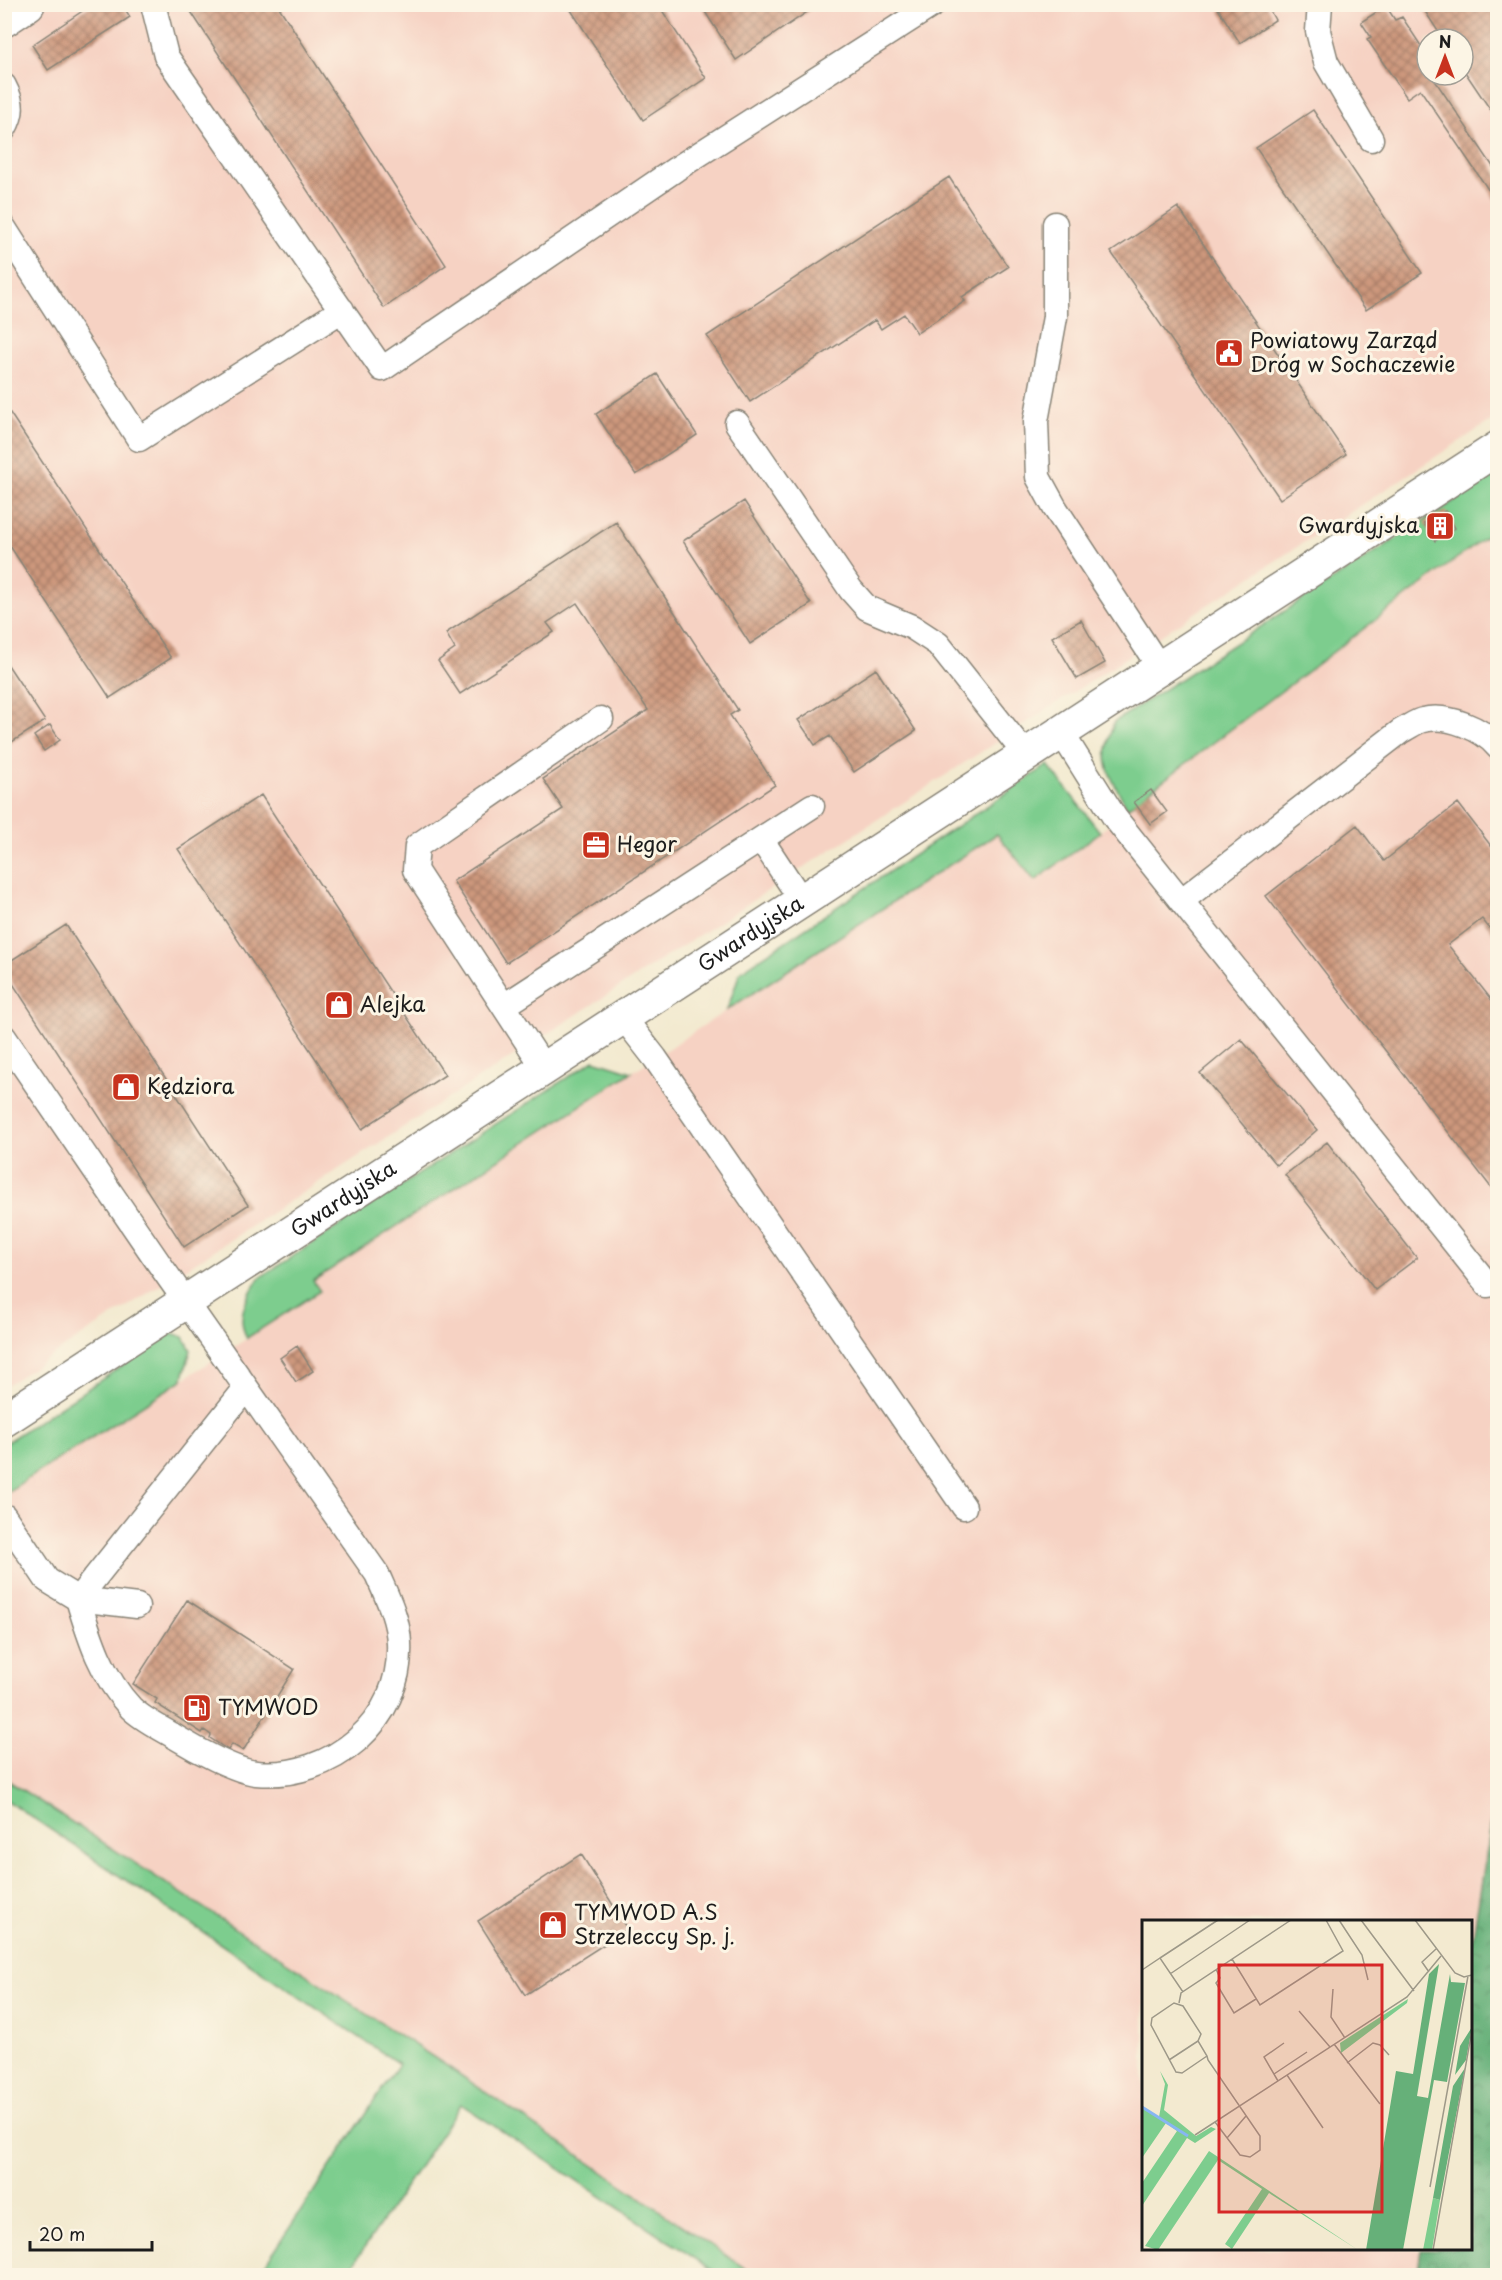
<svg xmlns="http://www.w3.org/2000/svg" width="1502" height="2280" font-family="'Playpen Sans',sans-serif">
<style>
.built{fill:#f6d2c3;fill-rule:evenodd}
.green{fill:#7dcd8e;stroke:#4c7455;stroke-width:1.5}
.forest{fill:url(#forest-crowns);stroke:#41664a;stroke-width:1.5}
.building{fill:url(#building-cross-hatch)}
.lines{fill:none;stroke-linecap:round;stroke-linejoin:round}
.service-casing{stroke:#888376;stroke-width:27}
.minor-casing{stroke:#888376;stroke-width:36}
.service{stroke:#fff;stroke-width:24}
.minor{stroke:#fff;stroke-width:33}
.labels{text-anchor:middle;stroke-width:6;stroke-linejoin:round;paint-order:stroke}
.poi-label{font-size:21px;fill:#1c1c1c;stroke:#fcf5e5;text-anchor:start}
.street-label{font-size:21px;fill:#1c1c1c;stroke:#fcf5e5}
.inset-river{fill:none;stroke:#87b6f2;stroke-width:3}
.inset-road{fill:none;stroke:#9d9888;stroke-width:1.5}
.view{fill:#d62828;fill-opacity:0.15;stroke:#d62828;stroke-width:3}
.inset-edge{fill:none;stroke:#1c1c1c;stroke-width:3}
</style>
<defs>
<pattern id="forest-crowns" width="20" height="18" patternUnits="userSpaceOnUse" patternTransform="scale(1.5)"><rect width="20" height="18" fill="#66b079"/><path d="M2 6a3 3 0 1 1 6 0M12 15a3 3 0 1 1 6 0" fill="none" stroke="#538e62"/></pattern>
<pattern id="building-cross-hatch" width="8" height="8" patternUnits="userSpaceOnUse" patternTransform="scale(1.5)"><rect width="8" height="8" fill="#cd987d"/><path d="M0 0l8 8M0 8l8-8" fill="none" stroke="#a67b66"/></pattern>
</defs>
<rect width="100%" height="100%" fill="#fcf5e5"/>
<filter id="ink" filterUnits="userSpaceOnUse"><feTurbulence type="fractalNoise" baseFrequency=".0167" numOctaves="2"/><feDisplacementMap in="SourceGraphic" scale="12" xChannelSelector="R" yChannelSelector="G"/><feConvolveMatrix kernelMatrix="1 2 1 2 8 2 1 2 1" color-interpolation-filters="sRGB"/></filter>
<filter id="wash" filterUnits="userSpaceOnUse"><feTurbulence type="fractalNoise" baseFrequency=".008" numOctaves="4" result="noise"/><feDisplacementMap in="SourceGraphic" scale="24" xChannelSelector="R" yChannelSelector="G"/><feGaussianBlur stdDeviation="1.35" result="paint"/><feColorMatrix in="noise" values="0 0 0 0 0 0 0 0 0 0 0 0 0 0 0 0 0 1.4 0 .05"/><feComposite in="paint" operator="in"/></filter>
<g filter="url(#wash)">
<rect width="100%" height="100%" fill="#f3ead0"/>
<!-- built -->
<path class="built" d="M5,5H1497V417L5,1386ZM1427,39H1463V75H1427Z
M1497,528L1498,1778L1471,1943L1470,1922H1144V2248L1421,2249L1416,2275H755L447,2066L5,1778V1493L320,1292L312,1281L997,834L1035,881L1100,832L1127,808Z"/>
<!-- green -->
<path class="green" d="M1497,473V528L1127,808C1107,768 1099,766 1114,722Z
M1048,765L1100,832L1035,881L997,834L727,1010L740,972Z
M594,1060L632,1072L313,1281L320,1291L247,1338C235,1316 247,1297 259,1278Z
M172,1333L184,1337L191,1350L182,1380L7,1492L5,1488L4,1447L8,1441Z
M4,1778L447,2066L755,2275H720L461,2104L346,2275H258L399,2064L5,1799Z"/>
<!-- forest -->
<path class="forest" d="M1497,1785V2275H1417L1421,2249L1470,2248L1471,1949Z"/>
<g id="blocks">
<!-- building -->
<path class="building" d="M93,4H122L130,17L48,70L32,45Z
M186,4H277L446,265L384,308Z
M567,4H658L706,78L643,120Z
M700,4H819L736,60Z
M1215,4H1266L1275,20L1240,43Z
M1421,5H1498V121L1463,69V39H1443Z
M1386,6L1395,20L1402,17L1427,55V75H1439L1434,79L1498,174V204L1420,89L1407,98L1367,39L1371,37L1361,22Z
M1313,110L1422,273L1366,310L1256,148Z
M949,177L1008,267L962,297L965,301L917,333L904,314L881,329L875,320L750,402L707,336Z
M1178,207L1346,454L1280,499L1111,252Z
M657,374L697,435L636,475L596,414Z
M4,404L171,658L110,698L4,537Z
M744,501L811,604L750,644L683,541Z
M1445,511L1455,528L1435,541L1424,523Z
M616,522L738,710L730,715L775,785L506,963L453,881L563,809L543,779L648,710L577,603L547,623L554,632L460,694L438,661L455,649L446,633Z
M1081,620L1105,663L1077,679L1052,637Z
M4,659L45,721L4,747Z
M876,669L916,731L854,772L830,736L815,745L798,720Z
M50,725L60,740L44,751L34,736Z
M1151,790L1167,812L1150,824L1134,802Z
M261,795L445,1075L362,1129L178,849Z
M1458,803L1498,855V939L1482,919L1448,945L1498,1008V1186L1493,1190L1266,896L1357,825L1384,861Z
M66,925L248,1205L184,1247L4,970V965Z
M1241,1039L1317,1130L1276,1165L1200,1073Z
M1327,1142L1417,1258L1375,1290L1285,1175Z
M297,1346L313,1371L296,1382L280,1358Z
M187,1600L294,1669L243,1751L232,1744L228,1750L210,1738L211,1735L204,1730L202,1733L155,1703L157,1699L133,1684Z
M581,1854L628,1929L525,1995L478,1921Z"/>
</g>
</g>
<g filter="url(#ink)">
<use href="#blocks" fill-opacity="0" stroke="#888376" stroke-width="1.5"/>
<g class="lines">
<!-- service casing -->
<g class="service-casing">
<path id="service" d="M153,4L166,56L382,369L676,169L934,4
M1320,4L1318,31L1326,62L1371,139
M4,86C13,103 13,113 4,129
M1055,224V317L1036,421L1038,477L1055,508L1160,668
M4,228L139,439L342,310
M737,423L851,590L867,608L912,627L938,644L1026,755
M1061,732L1115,818L1488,1285
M761,839L802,901
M1181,901L1401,731C1408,728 1416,721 1423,720C1448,714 1483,729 1498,747
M504,1006L812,806
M623,1017L655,1058L964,1507
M4,1037L158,1262L377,1574C387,1597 398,1618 399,1643C403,1721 331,1780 256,1773C236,1771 195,1749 177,1738C163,1729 143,1720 131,1708C102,1677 90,1639 78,1599
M544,1068L415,870L417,846L601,719
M4,1516L47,1580L78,1599L137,1606
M78,1599L246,1388"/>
</g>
<!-- minor casing -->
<g class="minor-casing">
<g id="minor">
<path d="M4,20L28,4"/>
<path id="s1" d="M4,1420L1498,448"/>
</g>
</g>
<!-- service -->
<use href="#service" class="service"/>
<!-- minor -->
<use href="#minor" class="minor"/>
</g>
</g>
<!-- icons -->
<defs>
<g id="civic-square" transform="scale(1.5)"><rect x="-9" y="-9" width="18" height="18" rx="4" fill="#c8321e" stroke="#fcf5e5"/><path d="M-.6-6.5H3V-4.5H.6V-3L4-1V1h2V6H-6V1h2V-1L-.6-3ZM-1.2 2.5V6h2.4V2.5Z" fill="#fff"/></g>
<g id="building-square" transform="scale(1.5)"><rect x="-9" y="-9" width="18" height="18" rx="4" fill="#c8321e" stroke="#fcf5e5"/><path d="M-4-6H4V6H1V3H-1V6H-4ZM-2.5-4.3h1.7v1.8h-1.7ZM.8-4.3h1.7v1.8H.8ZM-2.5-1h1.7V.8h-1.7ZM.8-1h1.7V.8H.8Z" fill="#fff"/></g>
<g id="office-square" transform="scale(1.5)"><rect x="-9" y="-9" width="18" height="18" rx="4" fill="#c8321e" stroke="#fcf5e5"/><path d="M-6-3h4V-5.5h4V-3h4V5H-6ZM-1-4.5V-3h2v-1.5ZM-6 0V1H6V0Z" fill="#fff"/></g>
<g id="shop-square" transform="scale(1.5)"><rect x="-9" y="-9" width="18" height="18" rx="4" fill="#c8321e" stroke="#fcf5e5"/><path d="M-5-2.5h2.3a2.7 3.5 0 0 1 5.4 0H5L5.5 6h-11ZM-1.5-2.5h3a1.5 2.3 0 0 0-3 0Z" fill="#fff"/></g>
<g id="fuel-square" transform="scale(1.5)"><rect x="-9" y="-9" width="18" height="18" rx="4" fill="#c8321e" stroke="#fcf5e5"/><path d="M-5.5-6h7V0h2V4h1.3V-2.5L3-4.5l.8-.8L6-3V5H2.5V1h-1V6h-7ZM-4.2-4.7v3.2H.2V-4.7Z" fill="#fff"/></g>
</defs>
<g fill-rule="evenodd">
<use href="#civic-square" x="1229" y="353"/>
<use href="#building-square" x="1440" y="526"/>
<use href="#office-square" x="596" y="845"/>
<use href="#shop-square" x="339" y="1005"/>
<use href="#shop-square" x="126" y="1087"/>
<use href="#fuel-square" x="197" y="1708"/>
<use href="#shop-square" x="553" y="1925"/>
</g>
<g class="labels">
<!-- poi labels -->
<g class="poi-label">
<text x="1250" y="348">Powiatowy Zarząd<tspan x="1250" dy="24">Dróg w Sochaczewie</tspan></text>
<text x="1419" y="533" text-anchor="end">Gwardyjska</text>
<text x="617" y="852">Hegor</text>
<text x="360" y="1012">Alejka</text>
<text x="147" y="1094">Kędziora</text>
<text x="218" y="1715">TYMWOD</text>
<text x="574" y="1920">TYMWOD A.S<tspan x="574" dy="24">Strzeleccy Sp. j.</tspan></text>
</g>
<!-- street labels -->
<g class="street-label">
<text dy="7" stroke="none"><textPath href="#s1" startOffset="891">Gwardyjska</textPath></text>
<text dy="7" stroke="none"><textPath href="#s1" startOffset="405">Gwardyjska</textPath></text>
</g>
</g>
<!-- overview -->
<g transform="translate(1142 1920)">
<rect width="330" height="330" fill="#f3ead0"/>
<path d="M266,79L265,83L199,133L198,123ZM18,151L26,165L22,190L54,216L69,207L74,209L53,223L45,218L0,286V263L35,211L24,203L0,238V188L17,197L23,164ZM67,231L198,318L216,330L127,273L90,329L83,324L120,269L76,240L16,330L3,326ZM291,278L298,280L290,330H281Z" fill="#7dcd8e"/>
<path d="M297,44L275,176L286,178L308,54L309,62L323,63L305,162L292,160L261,330H224L254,151L271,154L287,54ZM330,107L324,140L313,155L318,126ZM323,148L298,280L291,278L311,166Z" fill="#66b079"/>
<path class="inset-river" d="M0,187L46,216"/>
<path class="inset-road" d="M197,0L220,35L226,60M219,0L272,71M273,0L313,53L322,57L330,55M18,38L76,0M90,39L118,85L201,31L184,0M74,49L78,58L74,63L92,93L114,79M0,50L18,38L41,72M287,52L280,42L294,29M28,54L108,0M191,69L189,97L203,118M37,83L39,73L149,0M157,91L188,127M192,124L238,184M65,136L40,153L34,152L9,105L10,98L32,83L41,86L59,114L56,121L65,136L66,140L118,216V230L108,237L98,235L73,202M27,140L56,121M205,143L231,123L238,125L247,135M132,154L165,132M145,155L181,208M136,161L122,137L142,123M53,215L265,77L299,36M85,218L104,196M288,267L326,56M291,330L330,110"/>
<path class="view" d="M77,45H240V292H77Z"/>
<rect width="330" height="330" class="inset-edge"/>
</g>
<!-- margin -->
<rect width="1502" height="2280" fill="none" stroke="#fcf5e5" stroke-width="24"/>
<!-- north arrow -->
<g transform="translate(1445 57)"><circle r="28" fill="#fcf5e5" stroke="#a29e95" stroke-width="1.5"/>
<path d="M0-4.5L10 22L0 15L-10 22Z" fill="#c8321e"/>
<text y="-9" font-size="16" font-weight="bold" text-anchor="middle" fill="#1c1c1c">N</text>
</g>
<!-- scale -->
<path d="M30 2241v9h122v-9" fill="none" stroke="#1c1c1c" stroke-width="3"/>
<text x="39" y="2241" font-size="18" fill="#1c1c1c" stroke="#fcf5e5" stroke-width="4.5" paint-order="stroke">20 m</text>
</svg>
